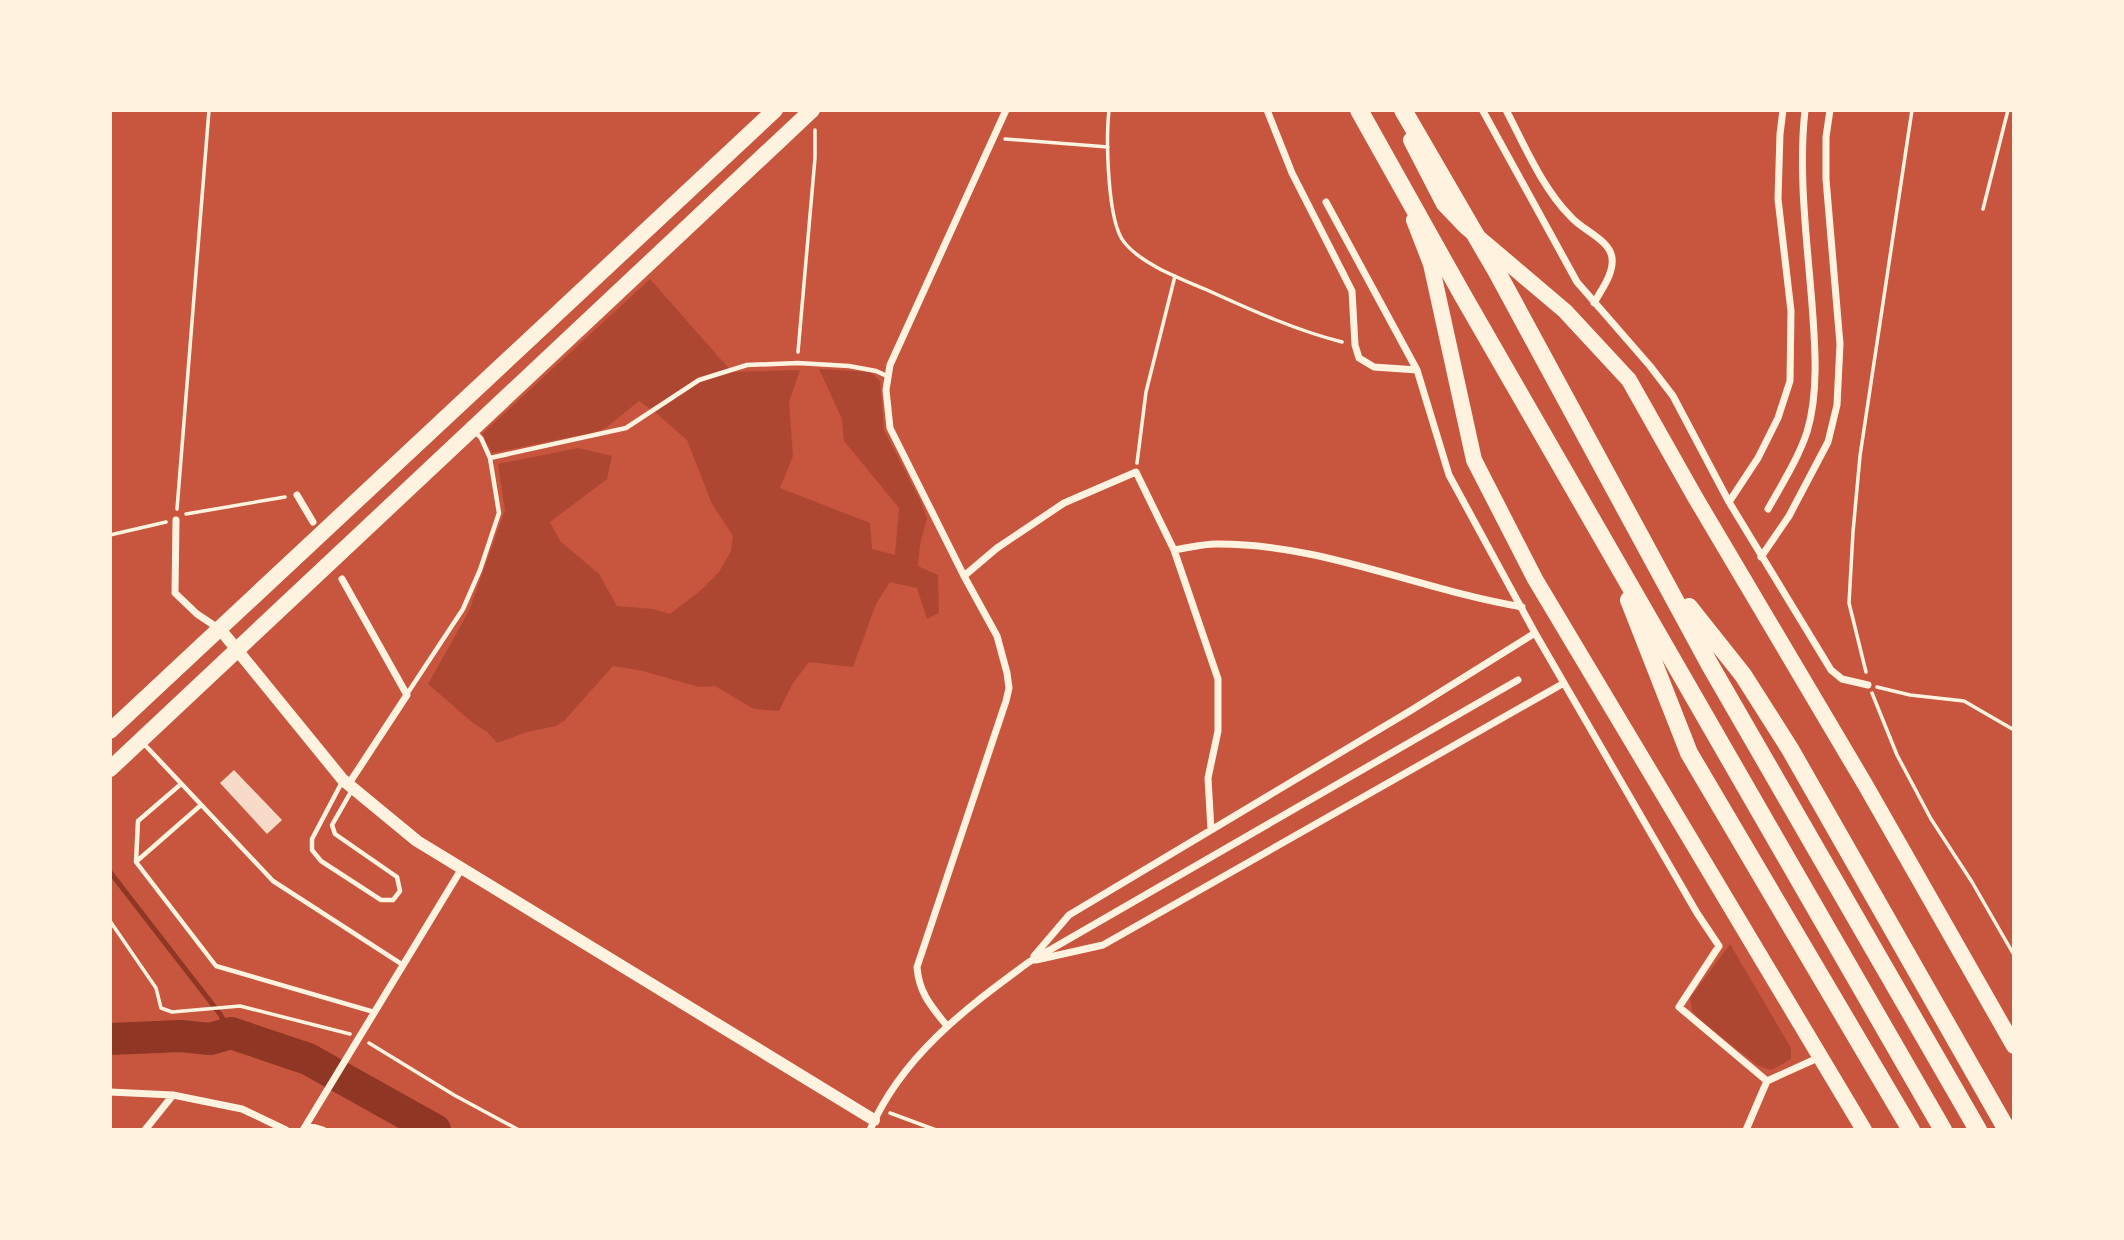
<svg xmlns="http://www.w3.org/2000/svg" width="2124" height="1240" font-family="'Alegreya Sans',sans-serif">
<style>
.green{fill:#ae4732}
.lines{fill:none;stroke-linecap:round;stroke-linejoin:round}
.stream{stroke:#8f3625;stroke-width:5}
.river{stroke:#8f3625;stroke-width:32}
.building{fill:#f7dbc8}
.path{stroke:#fff3e0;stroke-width:3.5}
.service{stroke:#fff3e0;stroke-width:4.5}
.minor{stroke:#fff3e0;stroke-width:7}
.tertiary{stroke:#fff3e0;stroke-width:12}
.trunk{stroke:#fff3e0;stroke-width:16}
.motorway{stroke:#fff3e0;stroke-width:18}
</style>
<rect width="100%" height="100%" fill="#c8553d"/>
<!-- green -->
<path class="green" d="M650,279L732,372L800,370L789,402L793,456L780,488L870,523L872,549L895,555L899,508L844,441L842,419L819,369L871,372L880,381L884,430L920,500L927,518L920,545L918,566L938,575L939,613L927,619L917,588L890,582L876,604L853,667L809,662L793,683L779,711L754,709L715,686L699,687L643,671L613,666L564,721L556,726L527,732L497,743L487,732L473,723L428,684L469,611L505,510L498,464L578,448L612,456L607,479L550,522L560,541L599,574L617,606L653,609L670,614L700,591L719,572L731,551L733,536L712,504L687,440L655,412L639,401L607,427L596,432L492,453L482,434Z
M1730,944L1791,1048V1059L1771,1070L1757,1065L1704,1023L1692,1011L1690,998Z"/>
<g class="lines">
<!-- stream -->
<path class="stream" d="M110,872L220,1014L231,1033"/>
<!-- river -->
<path class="river" d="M110,1039L181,1036L210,1039L231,1033L308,1059L435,1130"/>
</g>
<!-- building -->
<path class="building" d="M234,770L282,820L267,834L220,783Z"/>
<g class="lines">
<!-- path -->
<path class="path" d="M1109,110C1106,138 1107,221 1124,242C1141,264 1181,279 1207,290C1251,310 1295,330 1342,342
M1005,139L1108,147
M1983,209L2008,110
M798,352L815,158V130
M1137,463L1146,392L1175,276
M177,509L209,110
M186,514L285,497
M110,535L166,522
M1866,672L1849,603L1853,532L1860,456L1912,110
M1877,687L1910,695L1964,701L2014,730
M1872,693L1897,755L1931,819L1972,882L2014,955
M110,921L156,988L161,1008L172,1012L240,1006L350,1034
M369,1043L454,1095L519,1130
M890,1113L936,1130"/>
<!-- service -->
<path class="service" d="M490,458L626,428L699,380L747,365L798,363L849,366L876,371L887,376
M407,694L463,609L480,570L499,513L490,458L481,438L474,431
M144,744L273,881L403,965
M342,782L312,839V850L321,861L381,900H393L400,891L397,877L335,834L332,825L352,790
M181,784L138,821L136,862L216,966L374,1012
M137,861L201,805"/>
<!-- minor -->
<path class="minor" d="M1267,110L1292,173L1352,291L1355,345L1359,358L1374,367L1417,370
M1506,110C1525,146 1542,188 1571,217C1582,230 1610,240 1612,258C1614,274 1601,290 1594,303
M1483,111L1577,282L1650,366L1673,396L1729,502L1831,670L1842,679L1868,685
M1326,202L1417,370L1449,475L1535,633L1697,913L1719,946L1679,1007L1767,1081L1820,1057
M297,495L313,522
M1729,502L1758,458L1778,418L1790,381L1791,311L1778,199L1780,134L1783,110
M1768,509C1782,484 1798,459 1807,432C1819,393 1815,344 1812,304C1807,240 1798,174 1805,110
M176,520L175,593L197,614L218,628
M1174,550C1188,548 1202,544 1216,544C1321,543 1420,590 1522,607
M1761,557L1789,516L1828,442L1837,405L1840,344L1826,179V137L1830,110
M964,576L997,548L1064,503L1136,472L1174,550L1218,679V731L1208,778L1211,830
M342,579L407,695L348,785
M1034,956L1069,915L1410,711L1535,633
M1036,960L1103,945L1564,683
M947,1026C931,1006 919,993 917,967L1006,701L1009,688L1007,673L997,636L964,576L890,428L886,390L890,365L1006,110
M110,1092L173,1095L242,1109L286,1130
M306,1125L323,1130
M145,1130L173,1095
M303,1130L462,868
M870,1130C902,1056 966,1008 1029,962L1518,680
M1746,1130L1767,1081"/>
<!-- tertiary -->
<path class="tertiary" d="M220,629L343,780L417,841L874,1120"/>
<!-- trunk -->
<path class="trunk" d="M1411,140L1444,204L1466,227L1565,311L1629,380L1695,497L1866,786L2014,1046
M1414,220L1431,264L1474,460L1535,579L1864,1130
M110,731L775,110
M110,769L812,110"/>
<!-- motorway -->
<path class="motorway" d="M1359,110L1462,294L1943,1130
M1403,110L1497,272L1710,665L1978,1130
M1629,600L1689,753L1911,1130
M1689,607L1743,675L1790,749L2007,1130"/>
</g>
<!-- border -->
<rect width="2124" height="1240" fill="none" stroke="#fff3e0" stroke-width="224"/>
</svg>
